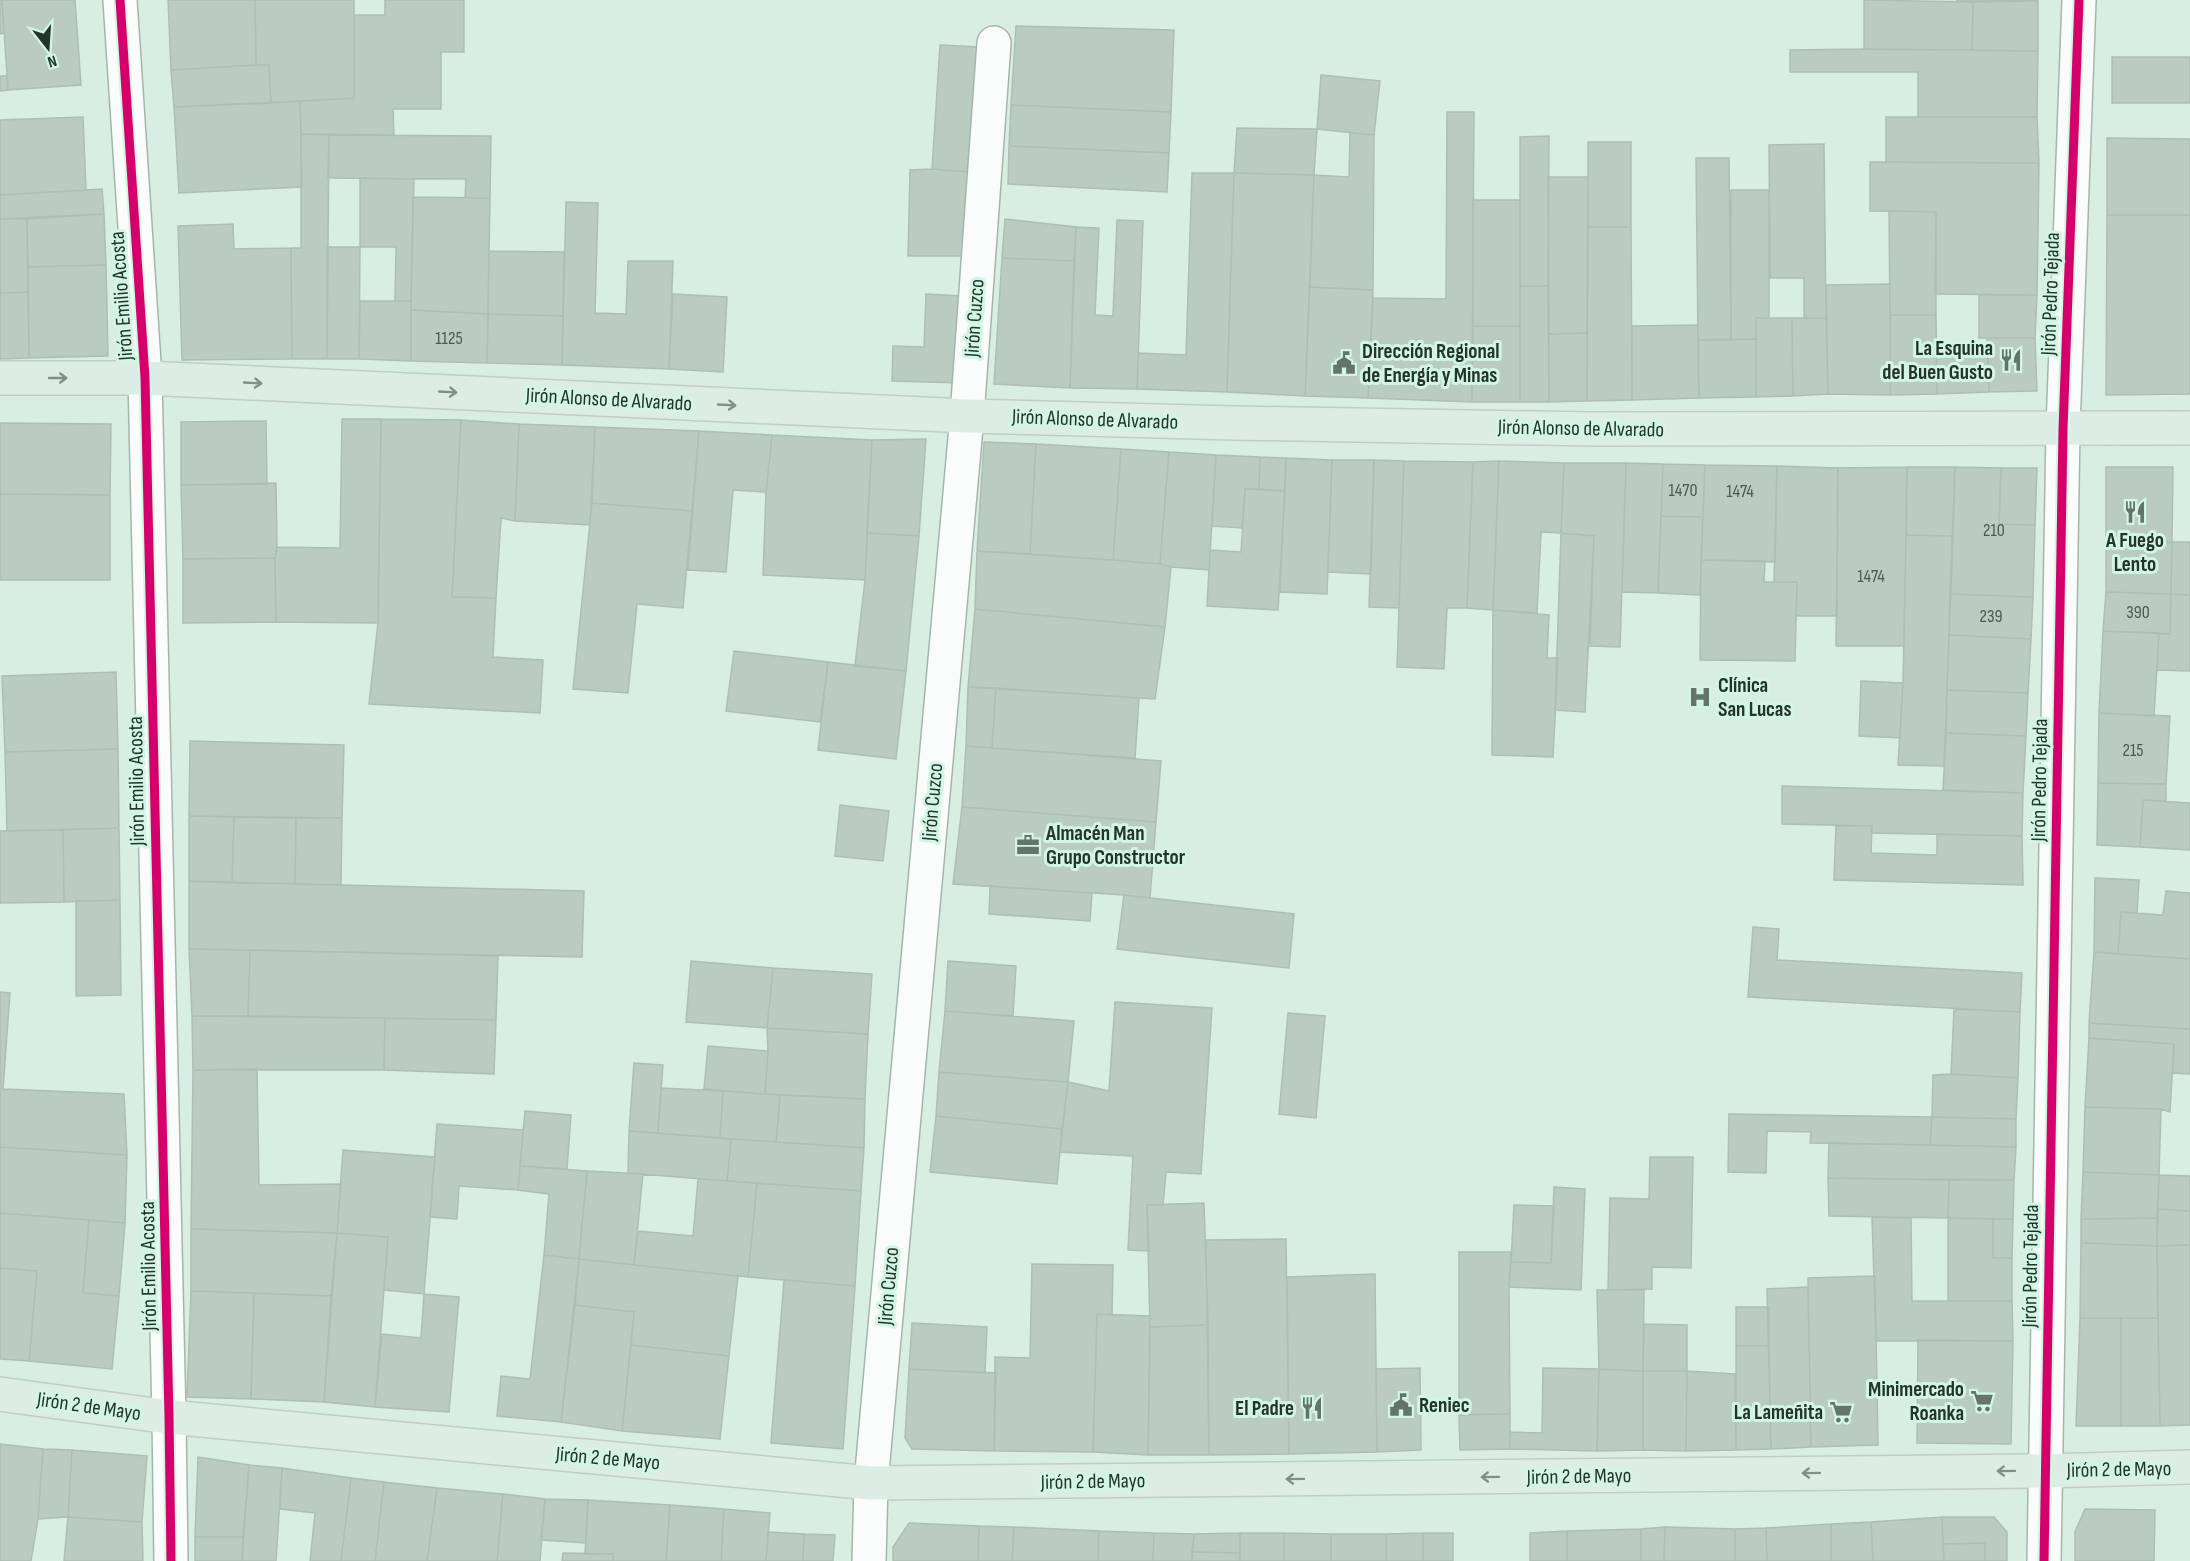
<svg xmlns="http://www.w3.org/2000/svg" width="2190" height="1561" font-family="'Sofia Sans Condensed',sans-serif">
<style>
.building{fill:#bacbc2;stroke:#aebeb5;stroke-width:1.5}
.lines{fill:none;stroke-linecap:round;stroke-linejoin:round}
.minor-casing{stroke:#a5b5ad;stroke-width:36}
.major-casing{stroke:#c2ccc6;stroke-width:36}
.minor{stroke:#f9fcfb;stroke-width:33}
.major{stroke:#dcede6;stroke-width:33}
.cycleway-casing{stroke:#d1f6e3;stroke-width:13}
.cycleway{stroke:#d6006c;stroke-width:9}
.oneway{stroke:#809089}
.labels{text-anchor:middle;stroke-width:6;stroke-linejoin:round;paint-order:stroke}
.number-label{font-size:18px;fill:#4a5952}
.street-label{font-size:21px;fill:#25332c;stroke:#d1f6e3}
.poi-label{font-size:21px;font-weight:bold;fill:#25332c;stroke:#d1f6e3;text-anchor:end}
</style>
<rect width="100%" height="100%" fill="#d9eee3"/>
<!-- building -->
<path class="building" d="M0,0H2L4,33L0,34Z
M2,0H75L81,85L8,90Z
M168,0H255L256,65L171,70Z
M255,0H354V98L271,103L269,65H256Z
M385,0H464V52H441V109H393L394,135L301,134L300,101L354,98V15H385Z
M1864,0L1973,2L1972,50L1864,49Z
M1957,0H2038V1L1957,2Z
M2038,1V51L1972,50L1973,2Z
M1016,26L1174,30L1171,112L1011,105Z
M940,45L978,47L969,172L932,169Z
M1864,49L2038,51L2037,117H1918V72H1790V50Z
M2112,57H2190V103H2112Z
M256,65H269L271,103L174,107L171,70Z
M1321,75L1380,81L1374,135L1317,129Z
M0,76H7L8,90L0,91Z
M300,101L302,187L179,193L174,107Z
M1011,105L1171,112L1169,153L1009,146Z
M1447,112H1474L1472,402L1368,398L1373,298L1446,299Z
M83,117L86,190L0,195V120Z
M1886,117H2037L2039,163L1886,162Z
M1237,128L1317,129L1314,175L1234,173Z
M1350,133L1374,135L1373,290L1310,287L1314,175L1349,177Z
M301,134L329,135L327,359H292L291,248H301Z
M329,135L491,136L490,198H465L466,179L328,178Z
M1549,136L1548,286H1520V137Z
M2107,138L2190,139V215H2107Z
M1588,142H1631V227H1588Z
M1824,144L1826,318H1804V278H1770L1769,145Z
M1009,146L1169,153L1167,192L1008,184Z
M1696,158H1729L1731,340H1698Z
M1870,162L2039,163L2037,295L1935,294L1936,212L1870,211Z
M932,169L969,172L967,256H908L910,170Z
M1192,173H1234L1227,392L1137,389L1138,353L1186,355Z
M1234,173L1314,175L1305,396L1227,392Z
M1548,177H1588L1587,333L1549,334Z
M360,178L414,179L411,301H395L396,247H360Z
M102,189L104,214L0,219V195Z
M1731,190H1769V318H1756V339L1731,340Z
M413,197L490,198L488,314L411,310Z
M1473,200H1520V326H1473Z
M566,202L598,203L595,313L626,314L628,261H673L669,369L562,365Z
M1889,211L1936,212V315H1890Z
M104,214L106,265L28,267L27,219Z
M2107,215H2190V394L2106,395Z
M0,219H27L28,292L0,293Z
M1005,219L1076,227L1074,261L1002,258Z
M1117,220L1143,221L1137,389L1070,388L1076,227L1099,228L1095,315L1113,316Z
M233,224L234,249L291,248L292,359L182,360L178,226Z
M1588,227H1631L1632,400L1587,401Z
M327,247H360L359,359H327Z
M489,251L564,252L563,316L488,314Z
M1002,258L1074,261L1070,388L994,384Z
M106,265L108,356L29,358L28,267Z
M1890,284V395L1828,394L1826,285Z
M1520,286H1548L1549,402H1520Z
M1310,287L1373,290L1368,398L1305,396Z
M28,292L29,358L0,359V293Z
M673,294L727,297L723,372L669,369Z
M926,294L963,296L960,383L892,381L893,346L924,347Z
M1979,295H2037L2035,338H1979Z
M360,301H411V361L359,359Z
M411,310L488,314L487,363L411,361Z
M488,314L563,316L562,365L487,363Z
M1890,315H1936L1937,394L1890,395Z
M1756,318H1792L1793,396L1756,397Z
M1792,318H1826L1828,394L1793,396Z
M1698,325L1699,398L1632,400V326Z
M1473,326H1520V402H1472Z
M1587,333V401L1549,402V334Z
M1987,338H2035L2037,391L1989,392Z
M1756,339V397L1699,398L1698,340Z
M1936,350H1988L1989,392L1937,394Z
M342,419H381L378,623L276,622L275,558L277,547L340,548Z
M381,419L461,420L452,597L496,598L493,657L543,660L540,713L369,704L378,623Z
M461,420L519,424L515,521L501,518L496,598L452,597Z
M266,421L267,484L181,485V422Z
M0,423L111,424L110,495L0,494Z
M519,424L595,427L590,525L515,521Z
M595,427L699,431L692,511L592,503Z
M699,431L772,435L766,492L733,490L726,572L688,570Z
M772,435L872,440L865,580L763,575L766,492Z
M926,439L919,536L867,533L872,440Z
M984,442L1036,444L1030,554L977,551Z
M1036,444L1121,449L1113,560L1030,554Z
M1121,449L1169,452L1160,564L1113,560Z
M1169,452L1216,455L1209,570L1171,567L1160,564Z
M1216,455L1260,457L1259,489H1245L1242,528L1212,526Z
M1260,457L1286,458L1285,491L1259,489Z
M1286,458L1332,460L1327,594L1280,592Z
M1332,460H1374L1371,574L1328,572Z
M1374,460L1404,461L1399,608L1369,607Z
M1404,461L1473,462L1467,608H1447L1444,669L1397,667Z
M1499,461L1493,610L1467,608L1473,462Z
M1499,461L1564,463L1561,533L1541,532L1537,613L1493,610Z
M1564,463H1626L1620,647L1590,646L1594,536L1561,533Z
M1626,463L1663,464L1658,593L1622,592Z
M1663,464L1705,465L1703,517L1661,516Z
M1705,465L1777,466L1775,562L1701,560Z
M1777,466L1838,468L1837,616H1796L1797,582H1774Z
M1907,467H1955L1953,536L1906,535Z
M1907,467L1904,646H1836L1838,468Z
M1955,467L2001,468L1999,524L2035,525L2033,597L1950,594Z
M2106,467H2173L2172,542L2106,543Z
M2001,468H2037L2035,525L1999,524Z
M276,483L277,547L275,558L183,559L181,485Z
M1245,489L1285,491L1278,610L1207,606L1210,550L1241,552Z
M0,494L110,495V580H0Z
M592,503L692,511L683,608L637,604L628,693L573,689Z
M1661,516L1703,517L1700,595L1658,593Z
M867,533L919,536L906,671L855,666L865,580Z
M1561,533L1594,536L1585,712L1555,710Z
M1906,535L1953,536L1944,766L1898,765L1903,683Z
M2172,542L2171,594L2106,592V543Z
M2172,542H2190V595L2171,594Z
M977,551L1113,560L1160,564L1171,567L1165,627L975,609Z
M275,558L276,622L183,623V559Z
M1701,560L1765,561L1764,582H1797L1795,661L1700,660Z
M2106,592L2171,594L2170,634L2103,631Z
M1950,594L2033,597L2031,639L1949,635Z
M2171,594L2190,595V671L2157,670L2159,633L2170,634Z
M975,609L1165,627L1155,699L968,687Z
M1493,610L1549,615L1547,658H1558L1553,757L1492,755Z
M2103,631L2159,633L2154,716L2099,713Z
M1949,635L2031,639L2028,693L1947,690Z
M734,651L828,662L820,722L726,711Z
M828,662L906,671L896,759L818,750Z
M116,672L118,749L5,752L2,676Z
M1861,681L1903,683L1900,738L1859,736Z
M968,687L996,688L992,748L966,746Z
M996,688L1139,698L1135,758L992,748Z
M1947,690L2028,693L2026,736L1946,733Z
M2099,713L2170,716L2166,784L2098,783Z
M1946,733L2026,736L2023,793L1943,790Z
M190,741L344,745L342,818L189,816Z
M966,746L1161,761L1156,822L962,807Z
M118,749L119,828L7,831L5,752Z
M2098,783L2166,784V801L2143,800L2140,847L2097,845Z
M1782,786L2023,793L2022,836L1871,833L1872,826L1782,824Z
M2143,800L2190,803V850L2140,847Z
M840,805L889,811L883,861L835,856Z
M962,807L1156,822L1150,898L1124,895L953,884Z
M189,816L234,817L232,883L189,881Z
M234,817L296,818L295,884L232,883Z
M296,818H342L341,885L295,884Z
M1836,826H1872L1871,853L1937,855V834L2022,836L2023,885L1834,880Z
M119,828L120,900L64,902L63,830Z
M63,830L64,902L0,903V831Z
M2095,878L2139,880L2137,913L2121,912L2118,954L2094,952Z
M189,881L584,891L582,957L189,949Z
M990,886L1092,893L1090,921L989,914Z
M2166,891L2190,893V959L2118,954L2121,912L2163,915Z
M1124,895L1294,914L1289,968L1117,949Z
M120,900L121,995L76,996V901Z
M1753,927L1779,929L1777,960L2022,973L2020,1012L1748,997Z
M189,949L250,950L248,1016H192Z
M250,950L498,956L496,1020L248,1016Z
M2094,952L2190,959V1029L2089,1023Z
M691,961L773,968L767,1028L686,1022Z
M948,961L1016,966L1013,1016L945,1011Z
M773,968L872,974L868,1034L767,1028Z
M0,992L10,993L3,1089L124,1094L127,1155L0,1147Z
M1115,1002L1212,1008L1201,1174L1166,1172L1163,1205H1147L1149,1251L1128,1250L1133,1156L1060,1152L1068,1082L1109,1091Z
M1954,1009L2020,1012L2018,1078L1951,1074Z
M945,1011L1074,1021L1068,1082L939,1072Z
M1288,1013L1325,1016L1316,1118L1279,1114Z
M192,1016L385,1018L384,1070H193Z
M385,1018L496,1020L494,1074L384,1070Z
M2089,1023L2190,1029V1074L2173,1073L2174,1044L2089,1038Z
M767,1028L868,1034L865,1099L765,1094L768,1051Z
M2089,1038L2174,1044L2170,1112L2161,1109L2085,1107Z
M708,1046L768,1051L765,1094L704,1089Z
M634,1063L663,1065L658,1133L629,1131Z
M257,1069L259,1185L341,1184L337,1233L191,1229L193,1070Z
M939,1072L1068,1082L1062,1129L936,1116Z
M1951,1074L2018,1078L2016,1119L1932,1117L1933,1075Z
M661,1088L723,1091L720,1138L658,1133Z
M723,1091L780,1095L776,1142L720,1138Z
M780,1095L865,1099L864,1148L776,1142Z
M2085,1107L2161,1109L2159,1175L2083,1172Z
M525,1111L571,1115L567,1169L520,1166Z
M1729,1114L1932,1117L1930,1145L1810,1143L1811,1132L1767,1131L1766,1173L1728,1172Z
M936,1116L1062,1129L1057,1184L930,1172Z
M1932,1117L2016,1119V1147L1930,1145Z
M437,1124L523,1130L518,1190L459,1186L457,1219L430,1217Z
M629,1131L731,1139L727,1181L628,1173Z
M731,1139L864,1148L861,1191L727,1181Z
M1829,1143L2016,1147L2014,1180L1828,1178Z
M0,1147L127,1155L125,1223L0,1213Z
M343,1150L435,1157L424,1294L384,1290L388,1237L337,1233Z
M1650,1157H1693L1691,1268L1652,1267V1289L1608,1290L1610,1198L1649,1199Z
M520,1166L587,1171L579,1259L544,1255L549,1194L518,1190Z
M587,1171L643,1174L634,1265L579,1259Z
M2083,1172L2159,1175L2157,1218L2081,1219Z
M2159,1175L2190,1176V1211L2158,1209Z
M1828,1178L1949,1180L1948,1218L1829,1216Z
M698,1179L757,1183L748,1277L634,1265L638,1231L693,1236Z
M1949,1180H2014L2013,1219L1948,1218Z
M757,1183L861,1191L855,1286L748,1277Z
M1554,1187L1585,1189L1581,1290L1509,1287L1511,1262L1551,1263Z
M1204,1203L1208,1325L1150,1327L1147,1205Z
M1514,1205L1554,1206L1551,1263L1511,1262Z
M2158,1209L2190,1211V1245L2157,1246Z
M0,1213L89,1220L83,1293L119,1296L112,1369L29,1361L37,1271L0,1268Z
M1872,1217L1911,1218L1912,1301H2012L2013,1341H1876Z
M1948,1218L1993,1219V1258H2012V1301H1948Z
M2157,1218V1246L2081,1243V1219Z
M1993,1219H2013L2012,1258H1993Z
M89,1220L125,1223L119,1296L83,1293Z
M191,1229L337,1233L331,1296L191,1291Z
M337,1233L388,1237L375,1407L324,1402Z
M1286,1239L1289,1454L1209,1455L1206,1240Z
M2081,1243L2157,1246L2158,1318H2080Z
M2190,1245V1425L2160,1426L2157,1246Z
M1459,1252H1511L1509,1287L1510,1414L1459,1415Z
M544,1255L579,1259L561,1422L497,1416L501,1376L530,1379Z
M579,1259L738,1276L729,1356L631,1345L634,1312L575,1305Z
M1032,1264L1113,1265L1112,1315L1097,1314L1093,1452L994,1451L995,1357L1030,1358Z
M0,1268L37,1271L29,1361L0,1359Z
M1375,1274L1377,1452L1289,1454L1287,1277Z
M1875,1276L1878,1445L1811,1447L1808,1278Z
M784,1280L855,1286L843,1449L771,1443Z
M1808,1287L1811,1447L1771,1449L1767,1289Z
M1597,1290H1644L1643,1371L1599,1369Z
M191,1291L254,1293L251,1399L187,1397Z
M254,1293L331,1296L324,1402L251,1399Z
M424,1294L459,1297L449,1412L375,1407L382,1334L421,1338Z
M575,1305L634,1312L622,1431L561,1422Z
M1736,1307H1769V1346H1736Z
M1097,1314L1150,1316L1148,1455L1093,1452Z
M2080,1318H2121V1426H2076Z
M2121,1318H2158L2160,1426H2121Z
M912,1323L987,1327L985,1373L909,1369Z
M1644,1324L1687,1325V1371H1643Z
M1208,1325L1209,1455H1148L1150,1327Z
M1918,1340L2013,1341L2011,1444L1917,1443Z
M631,1345L729,1356L720,1439L622,1431Z
M1736,1346H1769L1771,1449L1736,1450Z
M1420,1368L1421,1450L1377,1452L1376,1369Z
M1543,1368L1599,1369L1597,1451L1510,1449V1432L1542,1433Z
M909,1369L996,1373L994,1451L912,1449L905,1438Z
M1599,1369L1643,1371V1450L1597,1451Z
M1643,1371H1687L1686,1451L1643,1450Z
M1687,1371L1735,1374L1736,1450L1686,1451Z
M1510,1414V1449L1460,1450L1459,1415Z
M0,1444L43,1449L38,1519L31,1561H0Z
M43,1449L72,1450L68,1517L38,1519Z
M72,1450L147,1456L142,1522L68,1517Z
M198,1457L249,1465L243,1537H195Z
M249,1465L282,1468L276,1561H242Z
M282,1468L351,1478L341,1561H310L315,1513L280,1509Z
M351,1478L384,1482L375,1561H341Z
M384,1482L437,1488L427,1561H375Z
M437,1488L503,1494L497,1561H427Z
M503,1494L545,1499L540,1561H497Z
M545,1499L588,1500L586,1543L541,1540Z
M588,1500L670,1505L666,1561H613V1554H585Z
M670,1505L724,1509L721,1561H666Z
M724,1509L770,1513L766,1561H721Z
M2085,1509L2155,1510L2154,1561H2075V1532Z
M68,1517L142,1522L143,1561H64Z
M1942,1517L1944,1561H1873L1871,1522Z
M1942,1517H1994L2007,1532V1561H1985V1543L1943,1544Z
M1871,1522L1873,1561H1831V1524Z
M909,1523L979,1526L978,1561H893V1547Z
M1831,1524V1561H1767L1766,1528Z
M979,1526L1014,1527L1012,1561H978Z
M1014,1527L1099,1531L1098,1561H1012Z
M1665,1527L1664,1561H1641V1529Z
M1665,1527L1735,1529V1561H1664Z
M1766,1528L1767,1561H1735V1529Z
M1641,1529V1561H1567V1531Z
M1099,1531L1154,1533L1153,1561H1098Z
M1567,1531V1561H1530V1533Z
M768,1532L804,1534L803,1561H766Z
M1154,1533L1194,1534L1192,1561H1153Z
M1240,1533V1553L1192,1552L1194,1534Z
M1240,1533H1284V1561H1240Z
M1284,1533L1331,1534V1561H1284Z
M1423,1533V1561H1386V1534Z
M1423,1533H1453V1561H1423Z
M804,1534L835,1535L833,1561H803Z
M1331,1534H1386V1561H1331Z
M195,1537H243L242,1561H195Z
M1985,1543V1561H1944L1943,1544Z
M1192,1552L1240,1553V1561H1192Z
M563,1553L613,1554V1561H562Z"/>
<g class="lines">
<!-- minor casing -->
<g class="minor-casing">
<path id="minor" d="M120,0L145,378L169,1417L171,1561
M869,1561L871,1483L967,416L994,43
M2044,1561L2063,429L2079,0"/>
</g>
<!-- major casing -->
<g class="major-casing">
<path id="major" d="M0,378H145L967,416L1233,423L1592,429L2190,428
M0,1394L169,1417L871,1483L2044,1471L2190,1467"/>
</g>
<!-- minor -->
<use href="#minor" class="minor"/>
<!-- major -->
<use href="#major" class="major"/>
<!-- cycleway casing -->
<g class="cycleway-casing">
<path id="cycleway" d="M120,0L145,378L169,1417L171,1561
M2044,1561L2063,429L2079,0"/>
</g>
<!-- cycleway -->
<use href="#cycleway" class="cycleway"/>
</g>
<!-- one-way arrows -->
<defs><path id="oneway-shaft" d="M-6 0H5M1.5-3L5.5 0L1.5 3" fill="none" stroke-width="1.6" stroke-linecap="round" stroke-linejoin="round" transform="scale(1.5)"/></defs>
<g class="oneway">
<use href="#oneway-shaft" transform="translate(58 378)"/>
<use href="#oneway-shaft" transform="translate(253 383) rotate(3)"/>
<use href="#oneway-shaft" transform="translate(448 392) rotate(3)"/>
<use href="#oneway-shaft" transform="translate(727 405) rotate(3)"/>
<use href="#oneway-shaft" transform="translate(2006 1471) rotate(179)"/>
<use href="#oneway-shaft" transform="translate(1811 1473) rotate(179)"/>
<use href="#oneway-shaft" transform="translate(1490 1477) rotate(179)"/>
<use href="#oneway-shaft" transform="translate(1295 1479) rotate(179)"/>
</g>
<!-- icons -->
<defs>
<g id="restaurant-bare" transform="scale(1.8)"><path d="M-5-6h1v4h1v-4h1v4h1v-4h1v5L-1.5 .5V6h-2V.5L-5-1ZM5-6V6H3V1.5H1.5Q1.5-4 5-6Z" fill="#64746c" stroke="#d1f6e3" stroke-width="2.5" paint-order="stroke"/></g>
<g id="civic-bare" transform="scale(1.8)"><path d="M-.6-6.5H3V-4.5H.6V-3L4-1V1h2V6H-6V1h2V-1L-.6-3ZM-1.2 2.5V6h2.4V2.5Z" fill="#64746c" stroke="#d1f6e3" stroke-width="2.5" paint-order="stroke"/></g>
<g id="hospital-bare" transform="scale(1.8)"><path d="M-5-5h3v3.5h4V-5h3V5h-3V1.5h-4V5h-3Z" fill="#64746c" stroke="#d1f6e3" stroke-width="2.5" paint-order="stroke"/></g>
<g id="office-bare" transform="scale(1.8)"><path d="M-6-3h4V-5.5h4V-3h4V5H-6ZM-1-4.5V-3h2v-1.5ZM-6 0V1H6V0Z" fill="#64746c" stroke="#d1f6e3" stroke-width="2.5" paint-order="stroke"/></g>
<g id="supermarket-bare" transform="scale(1.8)"><path d="M-6-5.5h2.5l.6 2H6L4.5 2H-2.5L-4.4-4H-6ZM-1.5 3.2a1.3 1.3 0 1 0 .1 0ZM3 3.2a1.3 1.3 0 1 0 .1 0Z" fill="#64746c" stroke="#d1f6e3" stroke-width="2.5" paint-order="stroke"/></g>
</defs>
<g fill-rule="evenodd">
<use href="#restaurant-bare" x="2011" y="360"/>
<use href="#civic-bare" x="1344" y="363"/>
<use href="#restaurant-bare" x="2135" y="512"/>
<use href="#hospital-bare" x="1700" y="697"/>
<use href="#office-bare" x="1028" y="845"/>
<use href="#supermarket-bare" x="1982" y="1401"/>
<use href="#civic-bare" x="1401" y="1405"/>
<use href="#restaurant-bare" x="1312" y="1408"/>
<use href="#supermarket-bare" x="1841" y="1412"/>
</g>
<g class="labels">
<!-- number labels -->
<g class="number-label">
<text x="449" y="344">1125</text>
<text x="1683" y="496">1470</text>
<text x="1740" y="497">1474</text>
<text x="1994" y="536">210</text>
<text x="1871" y="582">1474</text>
<text x="2138" y="618">390</text>
<text x="1991" y="622">239</text>
<text x="2133" y="756">215</text>
</g>
<!-- street labels -->
<g class="street-label">
<text transform="translate(2050 294) rotate(-88)" y="7">Jirón Pedro Tejada</text>
<text transform="translate(121 296) rotate(-94)" y="7">Jirón Emilio Acosta</text>
<text transform="translate(974 318) rotate(-86)" y="7">Jirón Cuzco</text>
<text transform="translate(609 399) rotate(3)" y="7">Jirón Alonso de Alvarado</text>
<text transform="translate(1095 419) rotate(2)" y="7">Jirón Alonso de Alvarado</text>
<text transform="translate(1581 428) rotate(1)" y="7">Jirón Alonso de Alvarado</text>
<text transform="translate(2039 780) rotate(-89)" y="7">Jirón Pedro Tejada</text>
<text transform="translate(136 781) rotate(-91)" y="7">Jirón Emilio Acosta</text>
<text transform="translate(932 802) rotate(-85)" y="7">Jirón Cuzco</text>
<text transform="translate(148 1266) rotate(-91)" y="7">Jirón Emilio Acosta</text>
<text transform="translate(2030 1266) rotate(-89)" y="7">Jirón Pedro Tejada</text>
<text transform="translate(888 1286) rotate(-85)" y="7">Jirón Cuzco</text>
<text transform="translate(89 1406) rotate(8)" y="7">Jirón 2 de Mayo</text>
<text transform="translate(608 1458) rotate(5)" y="7">Jirón 2 de Mayo</text>
<text transform="translate(2119 1469) rotate(-1)" y="7">Jirón 2 de Mayo</text>
<text transform="translate(1579 1476) rotate(-1)" y="7">Jirón 2 de Mayo</text>
<text transform="translate(1093 1481) rotate(-1)" y="7">Jirón 2 de Mayo</text>
</g>
<!-- poi labels -->
<g class="poi-label">
<text x="1993" y="355">La Esquina<tspan x="1993" dy="24">del Buen Gusto</tspan></text>
<text x="1362" y="358" text-anchor="start">Dirección Regional<tspan x="1362" dy="24">de Energía y Minas</tspan></text>
<text x="2135" y="547" text-anchor="middle">A Fuego<tspan x="2135" dy="24">Lento</tspan></text>
<text x="1718" y="692" text-anchor="start">Clínica<tspan x="1718" dy="24">San Lucas</tspan></text>
<text x="1046" y="840" text-anchor="start">Almacén Man<tspan x="1046" dy="24">Grupo Constructor</tspan></text>
<text x="1964" y="1396">Minimercado<tspan x="1964" dy="24">Roanka</tspan></text>
<text x="1419" y="1412" text-anchor="start">Reniec</text>
<text x="1294" y="1415">El Padre</text>
<text x="1823" y="1419">La Lameñita</text>
</g>
</g>
<!-- north arrow -->
<g transform="translate(48 48) rotate(163)" stroke="#d1f6e3" stroke-width="4.5" paint-order="stroke">
<path d="M0-4.5L10 22L0 15L-10 22Z" fill="#25332c"/>
<text y="-9" font-size="16" font-weight="bold" text-anchor="middle" fill="#25332c">N</text>
</g>
</svg>
